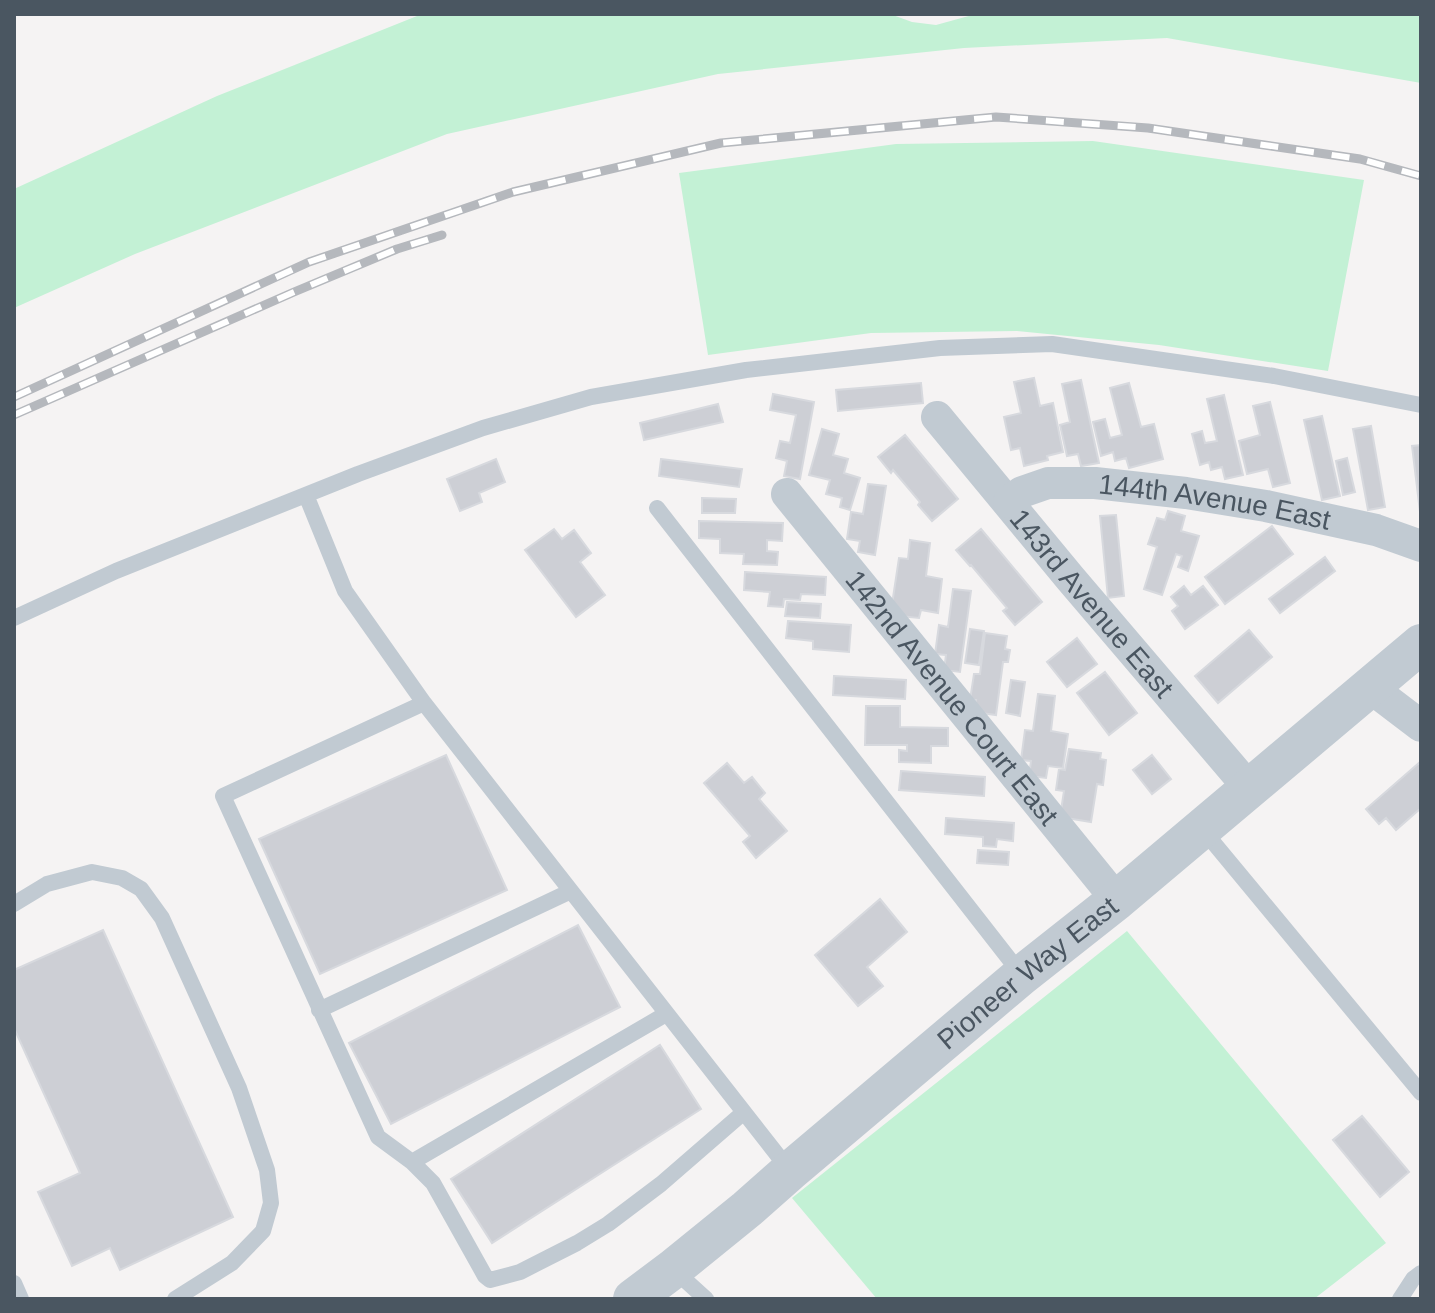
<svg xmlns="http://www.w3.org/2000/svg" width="1435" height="1313" font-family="Arial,sans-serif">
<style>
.green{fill:#c3f1d5}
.building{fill:#cdcfd5;stroke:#d7d9de;stroke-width:2}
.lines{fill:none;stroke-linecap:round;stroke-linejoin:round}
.service{stroke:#c1cad2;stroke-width:16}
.minor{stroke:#c1cad2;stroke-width:32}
.tertiary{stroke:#c1cad2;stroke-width:40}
.rail-casing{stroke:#b5b8bd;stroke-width:9}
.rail{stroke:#fff;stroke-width:6;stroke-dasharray:18;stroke-linecap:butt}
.labels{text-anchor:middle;stroke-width:8;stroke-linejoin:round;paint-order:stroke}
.street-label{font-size:28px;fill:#4a5661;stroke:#fff}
</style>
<rect width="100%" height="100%" fill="#f5f3f3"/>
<!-- green -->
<path class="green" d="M422,14H890L912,22L936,25L976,14H1421V83L1167,38L964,48L718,74L447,134L135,254L14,308V189L217,96Z
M1093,141L1364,180L1328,371L1159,345L1017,331L871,333L708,355L679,173L896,144Z
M1127,931L1386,1243L1314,1299H877L792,1198Z"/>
<!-- building -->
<path class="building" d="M1034,378L1040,406L1053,403L1063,452L1047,456L1048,460L1024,466L1020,448L1011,450L1004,417L1021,413L1014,382Z
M1081,380L1099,463L1081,466L1078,454L1067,456L1060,425L1070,422L1062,384Z
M921,383L923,403L838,411L836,390Z
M1129,383L1141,427L1154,424L1163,459L1129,468L1126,458L1115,461L1113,452L1101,456L1093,422L1105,419L1110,438L1122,435L1110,388Z
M773,394L814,402L800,479L784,476L787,461L776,458L780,441L790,443L796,415L770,410Z
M1224,395L1243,475L1225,479L1222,467L1211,470L1209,462L1200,465L1192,434L1202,431L1205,443L1217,441L1207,399Z
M1270,402L1290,483L1273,487L1268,469L1247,474L1239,441L1260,435L1253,406Z
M718,404L723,422L644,440L640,423Z
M1322,416L1340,496L1322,500L1304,420Z
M1371,426L1385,507L1368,510L1353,429Z
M822,429L839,434L833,455L848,459L844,473L860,478L850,510L840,507L842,498L826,494L830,480L809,475Z
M905,435L958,499L932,521L918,505L920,502L893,470L891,473L878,457Z
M1421,445V520L1412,446Z
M1347,458L1355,492L1343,495L1336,461Z
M496,459L505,482L479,493L482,502L460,511L447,479Z
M661,459L742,469L739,487L659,476Z
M868,484L886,486L875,555L858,552L860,541L847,539L851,512L863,514Z
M702,498L736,499L735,513H702Z
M1168,511L1185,516L1181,531L1199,536L1188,571L1178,567L1182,556L1176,554L1162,595L1144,589L1157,547L1148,544L1157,518L1165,520Z
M1116,515L1124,596L1108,598L1100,516Z
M699,521L783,523L782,541L767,540V551L778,552L777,565L743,564L744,554L720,553V539L699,538Z
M1272,526L1293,554L1225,604L1205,577Z
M554,529L562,539L574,530L591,553L580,562L605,595L576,617L525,550Z
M981,529L1042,602L1015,625L1003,611L1007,608L971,565L970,566L956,550Z
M910,540L930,543L926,576L942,579L938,613L921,610L919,618L900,616L891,611L899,558L908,559Z
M1325,557L1335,571L1280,613L1269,599Z
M745,572L826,577L825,595L801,594L800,600L784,599L783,607L768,606L770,592L744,590Z
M1184,586L1191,595L1203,586L1218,605L1185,629L1172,611L1178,606L1171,597Z
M953,589L971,591L960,672L944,670L946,655L935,654L939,625L948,627Z
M787,602L821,604L820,618L785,616Z
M788,621L851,625L849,652L813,649V641L786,638Z
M970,629L984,631L979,665L965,663Z
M1249,630L1272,657L1218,703L1195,676Z
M985,633L1007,636L1005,649L1010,650L1008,662H1003L996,715L974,712L976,700H970L974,674H980Z
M1077,638L1097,664L1067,687L1047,662Z
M1105,672L1137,713L1109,735L1077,693Z
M834,676L906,680L905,699L833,695Z
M1011,680L1025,682L1020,716L1006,713Z
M1038,694L1055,696L1051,731L1068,734L1063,768L1048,766L1046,778L1029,776L1031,761L1021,760L1025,730L1033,731Z
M866,706H900V727L948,728V746H931V763L899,762V750L907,751V745H865Z
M1069,749L1101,753L1100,759L1106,760L1103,785L1097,784L1091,822L1060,817L1064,791L1056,790L1059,769L1065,770Z
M446,755L507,890L320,974L259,839Z
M1152,755L1171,779L1152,794L1133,770Z
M1420,762L1421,808L1396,830L1386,818L1379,824L1366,809Z
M727,763L744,783L752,777L765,793L759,799L787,831L756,858L743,842L750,836L704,783Z
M901,771L985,777L984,796L899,790Z
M946,818L1014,823L1013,841L997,839L996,847L983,846V837L945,834Z
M978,850L1009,852L1008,865L977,863Z
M880,899L907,932L867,967L883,986L858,1006L815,955Z
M578,925L620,1007L391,1124L349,1043Z
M103,930L233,1217L120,1270L110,1248L72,1266L38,1192L80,1173L14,1028V970Z
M660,1045L701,1109L492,1243L451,1179Z
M1362,1116L1409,1172L1380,1197L1333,1140Z"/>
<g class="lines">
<!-- service -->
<path class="service" d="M306,495L345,591L424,703
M657,508L1021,974
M14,618L116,571L358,474L483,428L591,397L746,370L940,348L1052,344L1274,376L1421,405
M1203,830L1421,1093
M14,904L47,884L92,872L122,878L141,889L162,918L239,1088L267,1170L271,1203L263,1231L232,1263L175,1299
M319,1010L571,891
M744,1112L661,1184L608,1224L577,1243L520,1272L490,1280L485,1276L433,1183L412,1162L378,1137L223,796L424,703L790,1171
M412,1162L666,1014
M673,1269L706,1299
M14,1283L21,1299
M1400,1299L1413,1279L1421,1273"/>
<!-- minor -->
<g class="minor">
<path id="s1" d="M937,417L1070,578L1250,789"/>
<path id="s2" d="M787,494L1117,900"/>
<path id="s3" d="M1009,502L1022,492L1048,483H1095L1186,493L1266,506L1376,530L1421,546"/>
<path d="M1371,688L1421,726"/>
</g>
<!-- tertiary -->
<path class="tertiary" id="s4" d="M633,1299L673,1269L747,1209L790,1171L1022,975L1117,900L1421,644"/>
<!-- rail casing -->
<g class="rail-casing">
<path id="rail" d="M14,397L309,262L513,192L721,143L996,117L1148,128L1360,159L1421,176
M14,415L294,292L397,249L442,235"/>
</g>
<!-- rail -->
<use href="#rail" class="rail"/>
</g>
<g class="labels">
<!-- street labels -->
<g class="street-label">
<text dy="10" stroke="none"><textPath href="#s3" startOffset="212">144th Avenue East</textPath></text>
<text dy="10" stroke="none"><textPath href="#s1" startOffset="242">143rd Avenue East</textPath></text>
<text dy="10" stroke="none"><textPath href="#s2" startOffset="262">142nd Avenue Court East</textPath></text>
<text dy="10" stroke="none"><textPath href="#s4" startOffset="512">Pioneer Way East</textPath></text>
</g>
</g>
<!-- border -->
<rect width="1435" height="1313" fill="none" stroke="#4a5661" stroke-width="32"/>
</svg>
